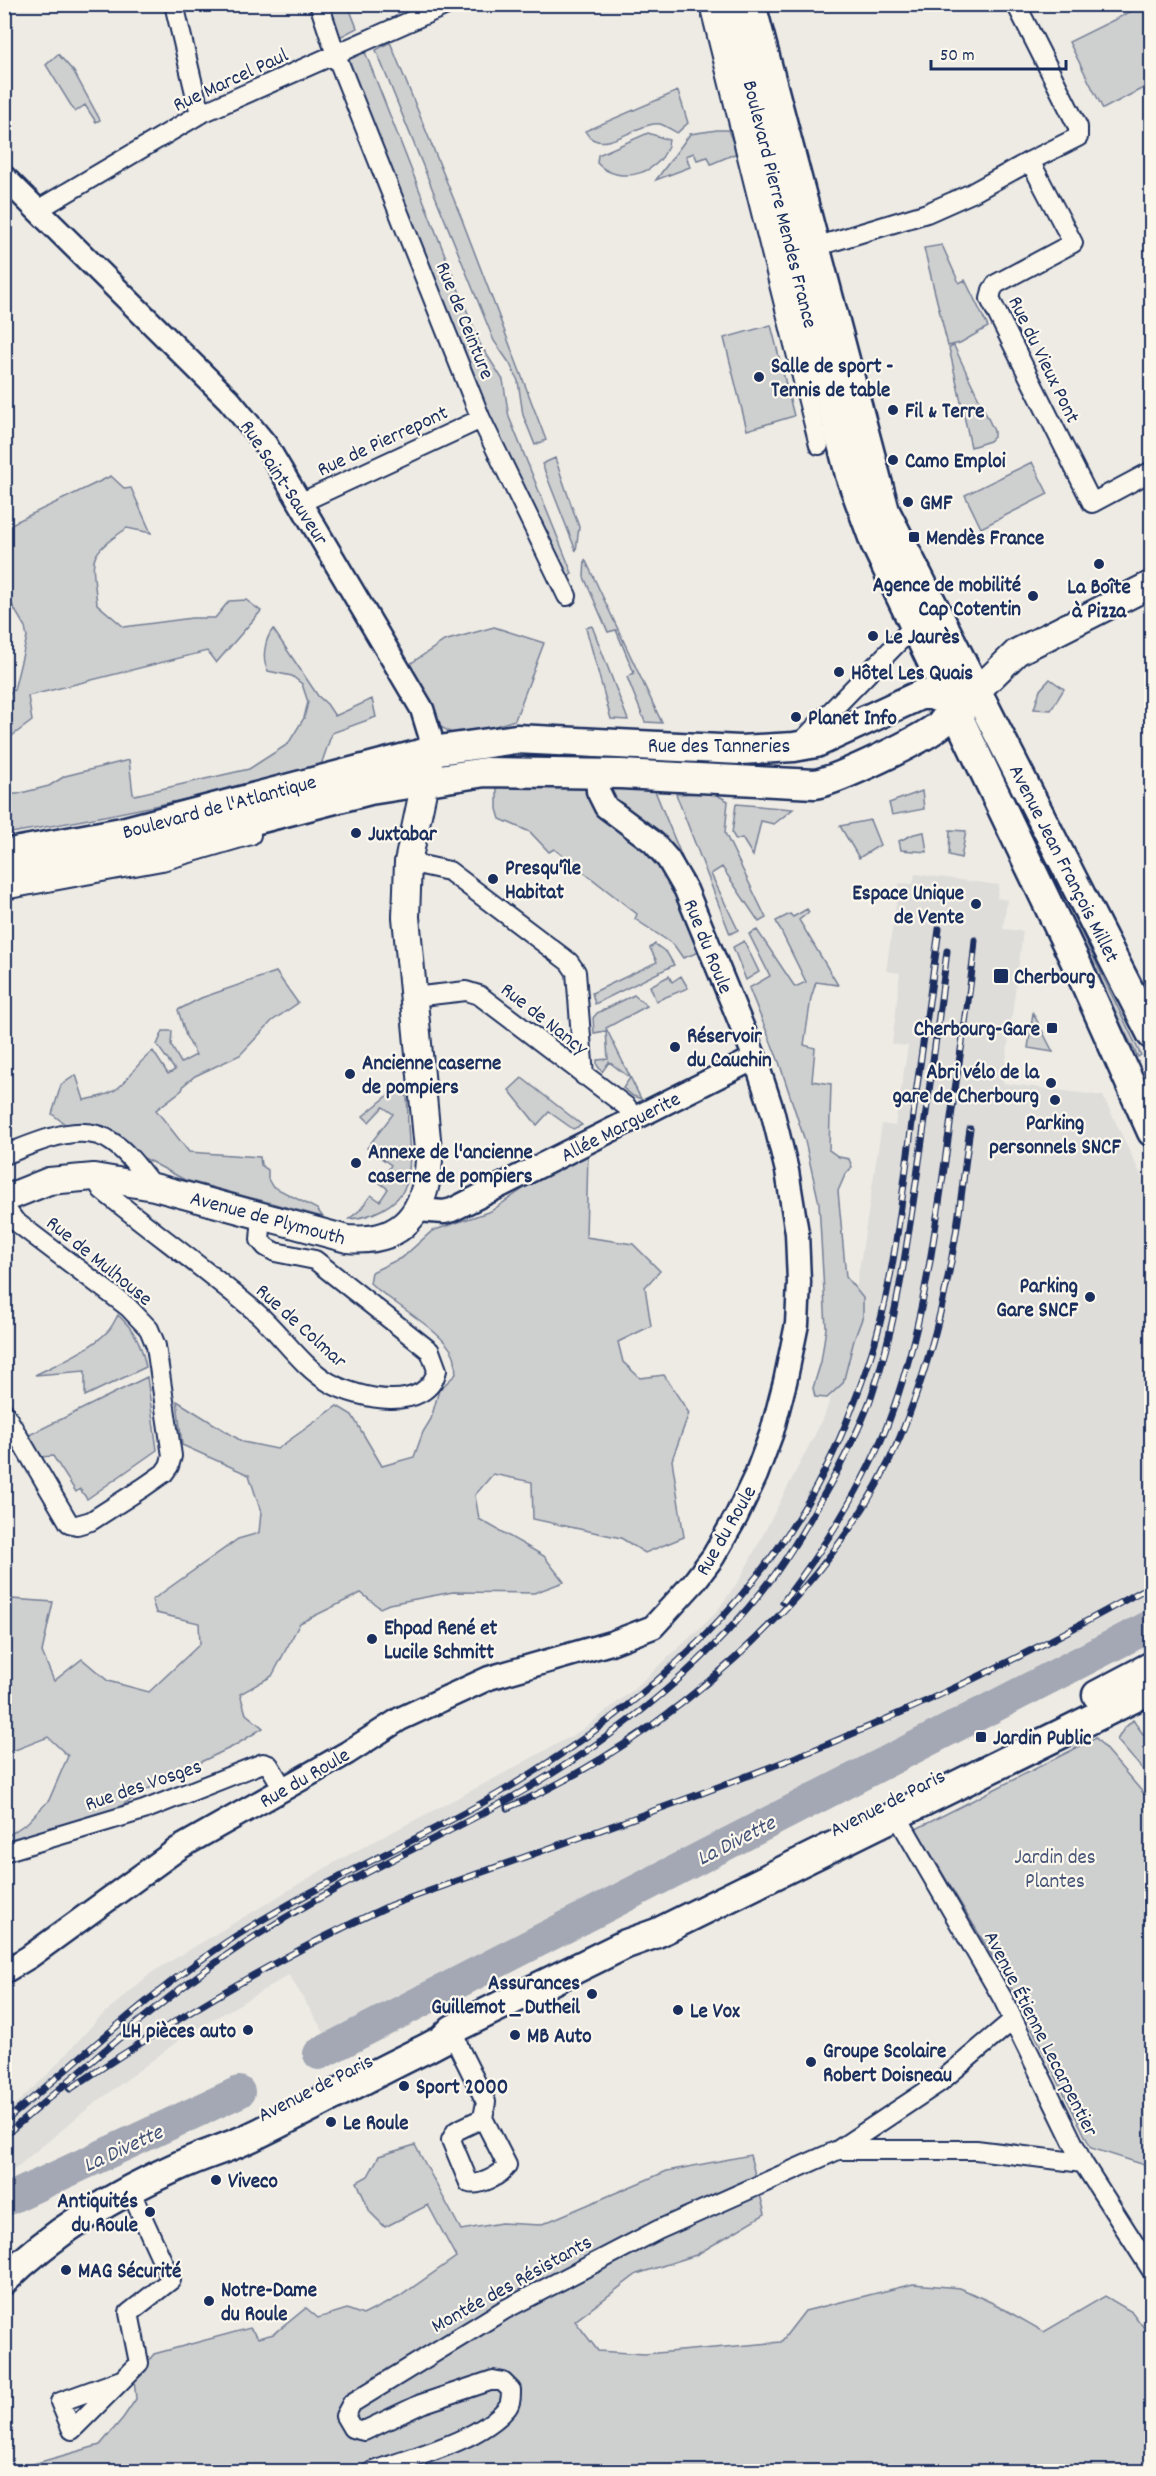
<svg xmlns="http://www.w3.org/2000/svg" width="1156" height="2476" font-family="Dekko,sans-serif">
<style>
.built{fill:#deddda}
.green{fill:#cecfcf;stroke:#747f96;stroke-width:1.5}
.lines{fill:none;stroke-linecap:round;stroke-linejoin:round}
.river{stroke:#a3a8b4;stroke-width:32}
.minor-casing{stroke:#1b2f5e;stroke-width:22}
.tertiary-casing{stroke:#1b2f5e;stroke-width:27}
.secondary-casing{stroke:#1b2f5e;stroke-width:30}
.primary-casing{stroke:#1b2f5e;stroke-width:33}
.minor{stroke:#fbf7ec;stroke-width:18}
.tertiary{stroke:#fbf7ec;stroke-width:22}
.secondary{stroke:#fbf7ec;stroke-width:26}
.primary{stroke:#fbf7ec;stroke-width:28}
.rail-casing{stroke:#1b2f5e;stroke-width:7}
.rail{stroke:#fbf7ec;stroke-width:4.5;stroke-dasharray:14;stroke-linecap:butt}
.poi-dot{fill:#1b2f5e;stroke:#fbf7ec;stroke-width:2}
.labels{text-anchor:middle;stroke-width:4.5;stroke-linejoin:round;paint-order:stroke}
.street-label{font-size:21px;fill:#1b2f5e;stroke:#fbf7ec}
.poi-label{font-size:21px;font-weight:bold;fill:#1b2f5e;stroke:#fbf7ec;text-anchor:start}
.park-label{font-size:21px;fill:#48577a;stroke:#fbf7ec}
.water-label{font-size:22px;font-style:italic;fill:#445378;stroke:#fbf7ec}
</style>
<rect width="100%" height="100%" fill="#eeebe4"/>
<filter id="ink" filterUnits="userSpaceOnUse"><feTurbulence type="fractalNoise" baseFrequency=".0167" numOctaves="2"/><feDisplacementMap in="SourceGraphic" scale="12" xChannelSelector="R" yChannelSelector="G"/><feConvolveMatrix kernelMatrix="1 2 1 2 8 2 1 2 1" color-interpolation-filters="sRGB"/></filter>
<g filter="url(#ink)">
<!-- built -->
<path class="built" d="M915,874L999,885L997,898L1007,900L1003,929L1023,931L1003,1083L1103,1096L1151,1196V1607L326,2036L289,1975L182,2038L81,2114L5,2177V2114L47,2075L99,2018L151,1973L337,1861L497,1777L582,1730L633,1690L714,1615L740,1579L824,1417L840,1369L854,1302L882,1124L895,1126L908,1046L892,1044L900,973L886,971L899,883L913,884Z"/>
<!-- green -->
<path class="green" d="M326,5H348L357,28L338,38Z
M1144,5H1151V84L1103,109L1069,42Z
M390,42L461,217L546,440L535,445L523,415L518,381L510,364L494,341L376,50Z
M365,52L480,344L503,380L509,417L572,573L565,581L490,417L345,61Z
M58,54L74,72L100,120L96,122L85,105L75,112L46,65Z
M678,91L688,123L677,133C672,130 666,126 660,124C639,120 601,160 585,131Z
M717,130H728L737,153L711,164L708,157L697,160L694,153L686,156L690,167L656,180L690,134Z
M648,133L669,140C665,173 619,187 597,163L598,155Z
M942,245L959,283L965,280L988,327L960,343L948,346L924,248Z
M771,325L794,416L747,430L724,338Z
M954,346L994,431V437L990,441L971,447L949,348Z
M555,458L579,527L576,551L542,464Z
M1032,462L1048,494L981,528L965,495Z
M111,476L125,489L131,488L151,533L127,528C86,557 92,555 97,604L124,627L192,618H215L229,601L246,600L261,611L216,663L207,651L28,696L32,721L5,741V696L14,690L27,637L25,627L5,593V527Z
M585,559L662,723L645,722L627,677L634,673L616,630L608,632L584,577Z
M592,626L628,720L611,719L586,628Z
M494,627L544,643L515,720L459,737L439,726L407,666L444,641Z
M273,629L318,696L327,704L335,716L372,699L376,717L332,733L321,765C217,795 111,816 5,834V794H17L49,786L65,776L129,760L133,794L135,795L249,769L288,744L304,718L308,702L302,684L292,676L268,671C261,659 265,639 273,629Z
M1050,679L1064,689L1051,710L1034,709L1040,690Z
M997,759L1141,1055L1138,1057L1092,970L989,763Z
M514,780L653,786L690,877L702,951L683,958L674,945L635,919L637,914L554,849L549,852L530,832L500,819L497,809V788Z
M922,791L924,809L892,815L889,803Z
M713,793L728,801L725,833L766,918L759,922L722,867L711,874L738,930L730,934L676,794Z
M736,804L793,809L774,824L761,821L753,856L742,838L736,840L732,833Z
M870,820L880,845L859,858L840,826Z
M950,830L966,831L961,858L949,855Z
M924,832L927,852L901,850L899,841L914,834Z
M807,909L809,912L799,920L838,985L816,982L811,998L804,1045L815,1048L812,1081L831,1084L829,1150L839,1157L849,1159L852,1167L845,1175L838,1191L846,1277L863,1298V1316L854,1340L843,1383L827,1398L815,1397L813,1388L821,1362L826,1328L819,1203L805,1141L779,1062L749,988L770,976L749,934L757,930L795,987L806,982L776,921L790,914L793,917Z
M744,941L759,972L746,980L733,947Z
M655,944L667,953L674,965L595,1004L592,993L657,962L650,948Z
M276,972L298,1003L272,1021L240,1055L195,1076L184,1085L182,1090L156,1110L189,1152L260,1157L261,1165L268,1170V1179L272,1186L317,1209L323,1217L185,1180L129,1150L98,1126L65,1124L52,1114L61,1085L76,1075L84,1100C131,1093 121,1076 153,1051L168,1074L175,1070L157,1045L163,1031H172L171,1045L181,1063L196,1055L186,1036L178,1010L201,998Z
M669,976L672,982L681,976L688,988L656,1001L650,986Z
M634,995L647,1006L606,1028L641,1099L633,1096L623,1088L630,1078L609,1062L602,1072L597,1065V1060L608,1059L606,1031L594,1033L593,1018L597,1013Z
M1033,1013L1053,1052L1028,1048Z
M522,1078L582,1125L573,1129L549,1112L537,1125L509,1090Z
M401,1085C410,1094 407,1112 408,1125C409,1144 412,1167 406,1185C398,1206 369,1218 349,1219L360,1210L371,1195L380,1201L388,1189L380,1183L391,1165L367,1148L393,1114L383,1107L369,1122L363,1116Z
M588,1153L586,1237L633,1244L660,1271L645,1287L651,1326L618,1342L623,1362L640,1378L664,1375L689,1413L672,1460L684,1537L645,1553L621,1538L533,1519L532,1482L493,1474L475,1495L479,1519L544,1556L564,1582L534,1593L453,1592L389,1604L380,1608L361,1593L300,1623L272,1676L240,1694L246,1714L263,1728L234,1746L161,1781L102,1818L62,1825L5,1841V1838L28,1822L49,1800L68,1756L48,1737L5,1754L4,1609L12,1599L53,1602L42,1652L54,1681L82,1659L108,1681L149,1692L200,1644L199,1623L156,1613L152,1600L238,1539L259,1533L261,1512L249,1475L182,1445L177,1401L243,1442L277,1449L337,1406L352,1415L382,1466L414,1457L423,1432L431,1419L439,1390L456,1374C455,1368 456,1361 454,1356C446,1333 389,1301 370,1283L372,1272L403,1257L432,1231L491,1211L555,1167Z
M118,1315C136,1332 141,1343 146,1367L85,1396V1371L35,1375C57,1364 90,1350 108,1331C112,1327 115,1320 118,1315Z
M147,1377L157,1450L87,1499L80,1489L76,1492L53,1456L40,1457L29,1435Z
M1133,1720L1143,1734L1151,1730V1779L1117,1740L1123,1730Z
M1096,1738L1151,1802V2167L1091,2148L1015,1994L916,1829Z
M415,2145L461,2230L501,2223L540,2225L667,2171L750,2155L765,2214L696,2255L637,2274L575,2321L598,2351L645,2354L781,2342L805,2311L913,2284L960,2288L997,2305L1044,2332L1105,2296L1132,2312L1151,2337V2471L5,2472L100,2445L123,2418L136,2399L134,2378L154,2354L250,2328L258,2338L274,2334L306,2308L318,2318L347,2309L363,2315L399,2297L456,2257L428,2205L385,2227L370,2212L357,2182L368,2176L379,2156Z"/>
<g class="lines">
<!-- river -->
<path class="river" d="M319,2054L1152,1625
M4,2201L239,2092"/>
<!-- minor casing -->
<g class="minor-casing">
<path id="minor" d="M174,4L200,114
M319,4L336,55L481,419L567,596
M709,4L819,445
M1016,4L1078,127V137L1030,161L1073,243L996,284L992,290L990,299L1092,503L1152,471
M39,209L200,114L449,4
M815,247L927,213L972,193L1030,161
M302,502L481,419
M799,744L915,625
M408,862L449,871L569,962L576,972L584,1076
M4,890L162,861L251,835
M413,997L466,991L479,995L627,1107L633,1120
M4,1155C36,1143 81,1120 112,1142C129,1153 141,1172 154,1187
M94,1177L102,1190C153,1232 207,1270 257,1313C282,1335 301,1366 330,1383C359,1399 427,1414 437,1370L430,1351L315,1260L275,1252L266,1247L260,1240L262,1216
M4,1206L15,1221L128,1307L149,1329L156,1346L172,1456L169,1466L164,1473L144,1487L91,1521L77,1525L69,1523L4,1412
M896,1814L1003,1999L1083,2163L1152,2271
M4,1852L144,1810L263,1763L269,1765L283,1788
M453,2029L460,2050L486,2102L483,2118L507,2165C502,2175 480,2186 469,2183L451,2140L456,2131L483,2118
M838,2150H976L1083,2163
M121,2380L60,2402L72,2430L139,2363L129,2313L171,2280L130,2190
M371,2472C410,2458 480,2441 507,2408C511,2403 511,2397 511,2390L503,2382L493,2380L421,2404L364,2431L352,2428L345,2416L352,2403L504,2310L658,2230L838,2150L940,2082L1013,2020"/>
</g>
<!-- tertiary casing -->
<g class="tertiary-casing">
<path id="tertiary" d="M4,177L229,400L266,445L422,709L430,735L432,751
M417,1210L444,1212L452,1210L755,1058
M4,1972L29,1957L179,1848L347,1753L400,1719L489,1678L611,1643L653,1627L694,1582L713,1557L736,1517L756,1475L772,1432L785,1382L797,1324L799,1282L797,1233L787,1171L772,1110L755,1058L686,890L668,859L653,842L606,807L598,791L597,773"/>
</g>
<!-- secondary casing -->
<g class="secondary-casing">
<path id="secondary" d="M977,691L1017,652L1152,584
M4,1199L49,1181L94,1177L154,1187L347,1239C403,1244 426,1212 429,1160L406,917L408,862L429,763"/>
</g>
<!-- primary casing -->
<g class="primary-casing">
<path id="primary" d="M730,4L850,475L875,543L1078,967L1152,1132
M751,4L885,511L1152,1035
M4,854L122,832L432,751L516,739L740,750L794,747L816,743L920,695H931L963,707
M4,874L127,853L370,790L485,772L621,774L815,784C838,780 924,739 941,724C947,718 950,712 951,703
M1097,1695L1152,1666
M4,2280C56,2229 117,2193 183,2164C205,2154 228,2148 251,2137C309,2109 367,2077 425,2049L442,2040L453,2029L626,1944L657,1933L1152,1689"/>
</g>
<!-- minor -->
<use href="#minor" class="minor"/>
<!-- tertiary -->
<use href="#tertiary" class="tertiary"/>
<!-- secondary -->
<use href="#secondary" class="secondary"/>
<!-- primary -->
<use href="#primary" class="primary"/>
<!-- rail casing -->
<g class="rail-casing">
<path id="rail" d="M783,1602C824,1548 862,1489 887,1426C924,1330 936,1226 950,1125C958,1063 970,1002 975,940
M507,1808C660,1743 836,1593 900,1437C925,1377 943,1310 954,1245C961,1207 964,1167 970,1129
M70,2089C174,2020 278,1956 391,1905C536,1852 683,1803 826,1745C937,1699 1047,1645 1152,1585
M4,2122C82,2058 154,1988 239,1934C315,1886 397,1850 475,1807C638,1716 786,1587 852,1408C863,1380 873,1352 880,1323C895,1264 902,1198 910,1138C919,1068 930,999 939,929
M4,2136C88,2066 166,1992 259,1934C338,1883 426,1845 509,1799C603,1746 691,1679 759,1595C783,1566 802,1533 821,1500C840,1467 858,1433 871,1398C896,1326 906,1251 917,1176C928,1101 938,1026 947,951"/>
</g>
<!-- rail -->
<use href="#rail" class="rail"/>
</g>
</g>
<!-- markers -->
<g class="poi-dot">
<circle cx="759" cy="377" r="6"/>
<circle cx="893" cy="410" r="6"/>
<circle cx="893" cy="460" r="6"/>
<circle cx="908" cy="502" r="6"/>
<rect x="908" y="531" width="12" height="12" rx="3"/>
<circle cx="1099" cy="564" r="6"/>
<circle cx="1033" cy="596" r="6"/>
<circle cx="873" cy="636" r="6"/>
<circle cx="839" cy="672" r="6"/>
<circle cx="796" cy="717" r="6"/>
<circle cx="356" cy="833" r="6"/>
<circle cx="493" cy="879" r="6"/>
<circle cx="976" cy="904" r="6"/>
<rect x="993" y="968" width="16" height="16" rx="3"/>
<rect x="1046" y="1022" width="12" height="12" rx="3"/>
<circle cx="675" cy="1047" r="6"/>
<circle cx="350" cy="1074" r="6"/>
<circle cx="1051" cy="1083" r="6"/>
<circle cx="1055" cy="1100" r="6"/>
<circle cx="356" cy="1163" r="6"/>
<circle cx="1090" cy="1297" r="6"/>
<circle cx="372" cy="1639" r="6"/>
<rect x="975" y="1731" width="12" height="12" rx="3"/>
<circle cx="592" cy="1994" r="6"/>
<circle cx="678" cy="2010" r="6"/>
<circle cx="248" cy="2030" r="6"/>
<circle cx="515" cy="2035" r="6"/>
<circle cx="811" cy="2062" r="6"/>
<circle cx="404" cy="2086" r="6"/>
<circle cx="331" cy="2122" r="6"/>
<circle cx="216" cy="2180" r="6"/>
<circle cx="150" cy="2212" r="6"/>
<circle cx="66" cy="2270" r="6"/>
<circle cx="209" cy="2301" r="6"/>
</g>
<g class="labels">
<!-- street labels -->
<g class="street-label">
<text transform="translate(230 79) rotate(-25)" y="7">Rue Marcel Paul</text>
<text transform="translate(781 204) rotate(76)" y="7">Boulevard Pierre Mendes France</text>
<text transform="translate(466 320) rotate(68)" y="7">Rue de Ceinture</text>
<text transform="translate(1045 359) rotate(64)" y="7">Rue du Vieux Pont</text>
<text transform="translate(382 440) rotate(-25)" y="7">Rue de Pierrepont</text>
<text transform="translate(285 482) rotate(57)" y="7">Rue Saint-Sauveur</text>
<text x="719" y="752">Rue des Tanneries</text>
<text transform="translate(219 806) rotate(-15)" y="7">Boulevard de l'Atlantique</text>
<text transform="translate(1065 863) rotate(63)" y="7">Avenue Jean François Millet</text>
<text transform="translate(709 946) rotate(68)" y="7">Rue du Roule</text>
<text transform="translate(545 1018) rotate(38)" y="7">Rue de Nancy</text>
<text transform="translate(620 1126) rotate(-27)" y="7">Allée Marguerite</text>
<text transform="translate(268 1217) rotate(15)" y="7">Avenue de Plymouth</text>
<text transform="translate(100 1260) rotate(39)" y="7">Rue de Mulhouse</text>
<text transform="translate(302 1325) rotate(42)" y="7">Rue de Colmar</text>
<text transform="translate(725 1530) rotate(-60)" y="7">Rue du Roule</text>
<text transform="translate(304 1777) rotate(-30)" y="7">Rue du Roule</text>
<text transform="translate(143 1784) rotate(-19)" y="7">Rue des Vosges</text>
<text transform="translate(887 1802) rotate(-27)" y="7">Avenue de Paris</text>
<text transform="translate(1042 2033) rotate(63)" y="7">Avenue Étienne Lecarpentier</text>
<text transform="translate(315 2087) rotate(-27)" y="7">Avenue de Paris</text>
<text transform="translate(511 2283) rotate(-29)" y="7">Montée des Résistants</text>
</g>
<!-- poi labels -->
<g class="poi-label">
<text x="771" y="372">Salle de sport -<tspan x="771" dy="24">Tennis de table</tspan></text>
<text x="905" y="417">Fil &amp; Terre</text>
<text x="905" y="467">Camo Emploi</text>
<text x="920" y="509">GMF</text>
<text x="926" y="544">Mendès France</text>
<text x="1021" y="591" text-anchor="end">Agence de mobilité<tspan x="1021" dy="24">Cap Cotentin</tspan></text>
<text x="1099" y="593" text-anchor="middle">La Boîte<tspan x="1099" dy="24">à Pizza</tspan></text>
<text x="885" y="643">Le Jaurès</text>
<text x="851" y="679">Hôtel Les Quais</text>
<text x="808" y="724">Planet Info</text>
<text x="368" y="840">Juxtabar</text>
<text x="505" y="874">Presqu'île<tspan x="505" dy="24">Habitat</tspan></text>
<text x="964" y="899" text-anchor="end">Espace Unique<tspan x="964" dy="24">de Vente</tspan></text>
<text x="1014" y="983">Cherbourg</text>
<text x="1040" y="1035" text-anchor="end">Cherbourg-Gare</text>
<text x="687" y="1042">Réservoir<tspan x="687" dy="24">du Cauchin</tspan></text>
<text x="362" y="1069">Ancienne caserne<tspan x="362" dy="24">de pompiers</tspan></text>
<text x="1039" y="1078" text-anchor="end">Abri vélo de la<tspan x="1039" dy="24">gare de Cherbourg</tspan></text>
<text x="1055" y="1129" text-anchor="middle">Parking<tspan x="1055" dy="24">personnels SNCF</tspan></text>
<text x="368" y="1158">Annexe de l'ancienne<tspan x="368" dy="24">caserne de pompiers</tspan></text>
<text x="1078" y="1292" text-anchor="end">Parking<tspan x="1078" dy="24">Gare SNCF</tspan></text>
<text x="384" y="1634">Ehpad René et<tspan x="384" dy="24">Lucile Schmitt</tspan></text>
<text x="993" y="1744">Jardin Public</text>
<text x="580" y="1989" text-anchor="end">Assurances<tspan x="580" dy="24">Guillemot _ Dutheil</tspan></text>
<text x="690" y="2017">Le Vox</text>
<text x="236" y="2037" text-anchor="end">LH pièces auto</text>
<text x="527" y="2042">MB Auto</text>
<text x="823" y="2057">Groupe Scolaire<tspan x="823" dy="24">Robert Doisneau</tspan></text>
<text x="416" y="2093">Sport 2000</text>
<text x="343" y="2129">Le Roule</text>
<text x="228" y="2187">Viveco</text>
<text x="138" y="2207" text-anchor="end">Antiquités<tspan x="138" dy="24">du Roule</tspan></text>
<text x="78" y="2277">MAG Sécurité</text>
<text x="221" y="2296">Notre-Dame<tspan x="221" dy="24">du Roule</tspan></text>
</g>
<!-- park labels -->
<g class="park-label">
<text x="1055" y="1863">Jardin des<tspan x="1055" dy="24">Plantes</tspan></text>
</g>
<!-- water labels -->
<g class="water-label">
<text transform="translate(735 1839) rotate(-27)" y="8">La Divette</text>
<text transform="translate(122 2147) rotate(-25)" y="8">La Divette</text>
</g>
</g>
<!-- margin -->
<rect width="1156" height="2476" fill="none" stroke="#fbf7ec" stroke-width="24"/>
<rect x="12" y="12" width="1132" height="2452" fill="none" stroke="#1b2f5e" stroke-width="2" filter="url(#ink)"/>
<!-- scale -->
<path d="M931 60v9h135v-9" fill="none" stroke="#1b2f5e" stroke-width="3"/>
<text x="940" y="60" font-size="18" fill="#1b2f5e" stroke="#fbf7ec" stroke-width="4.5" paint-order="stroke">50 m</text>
</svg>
